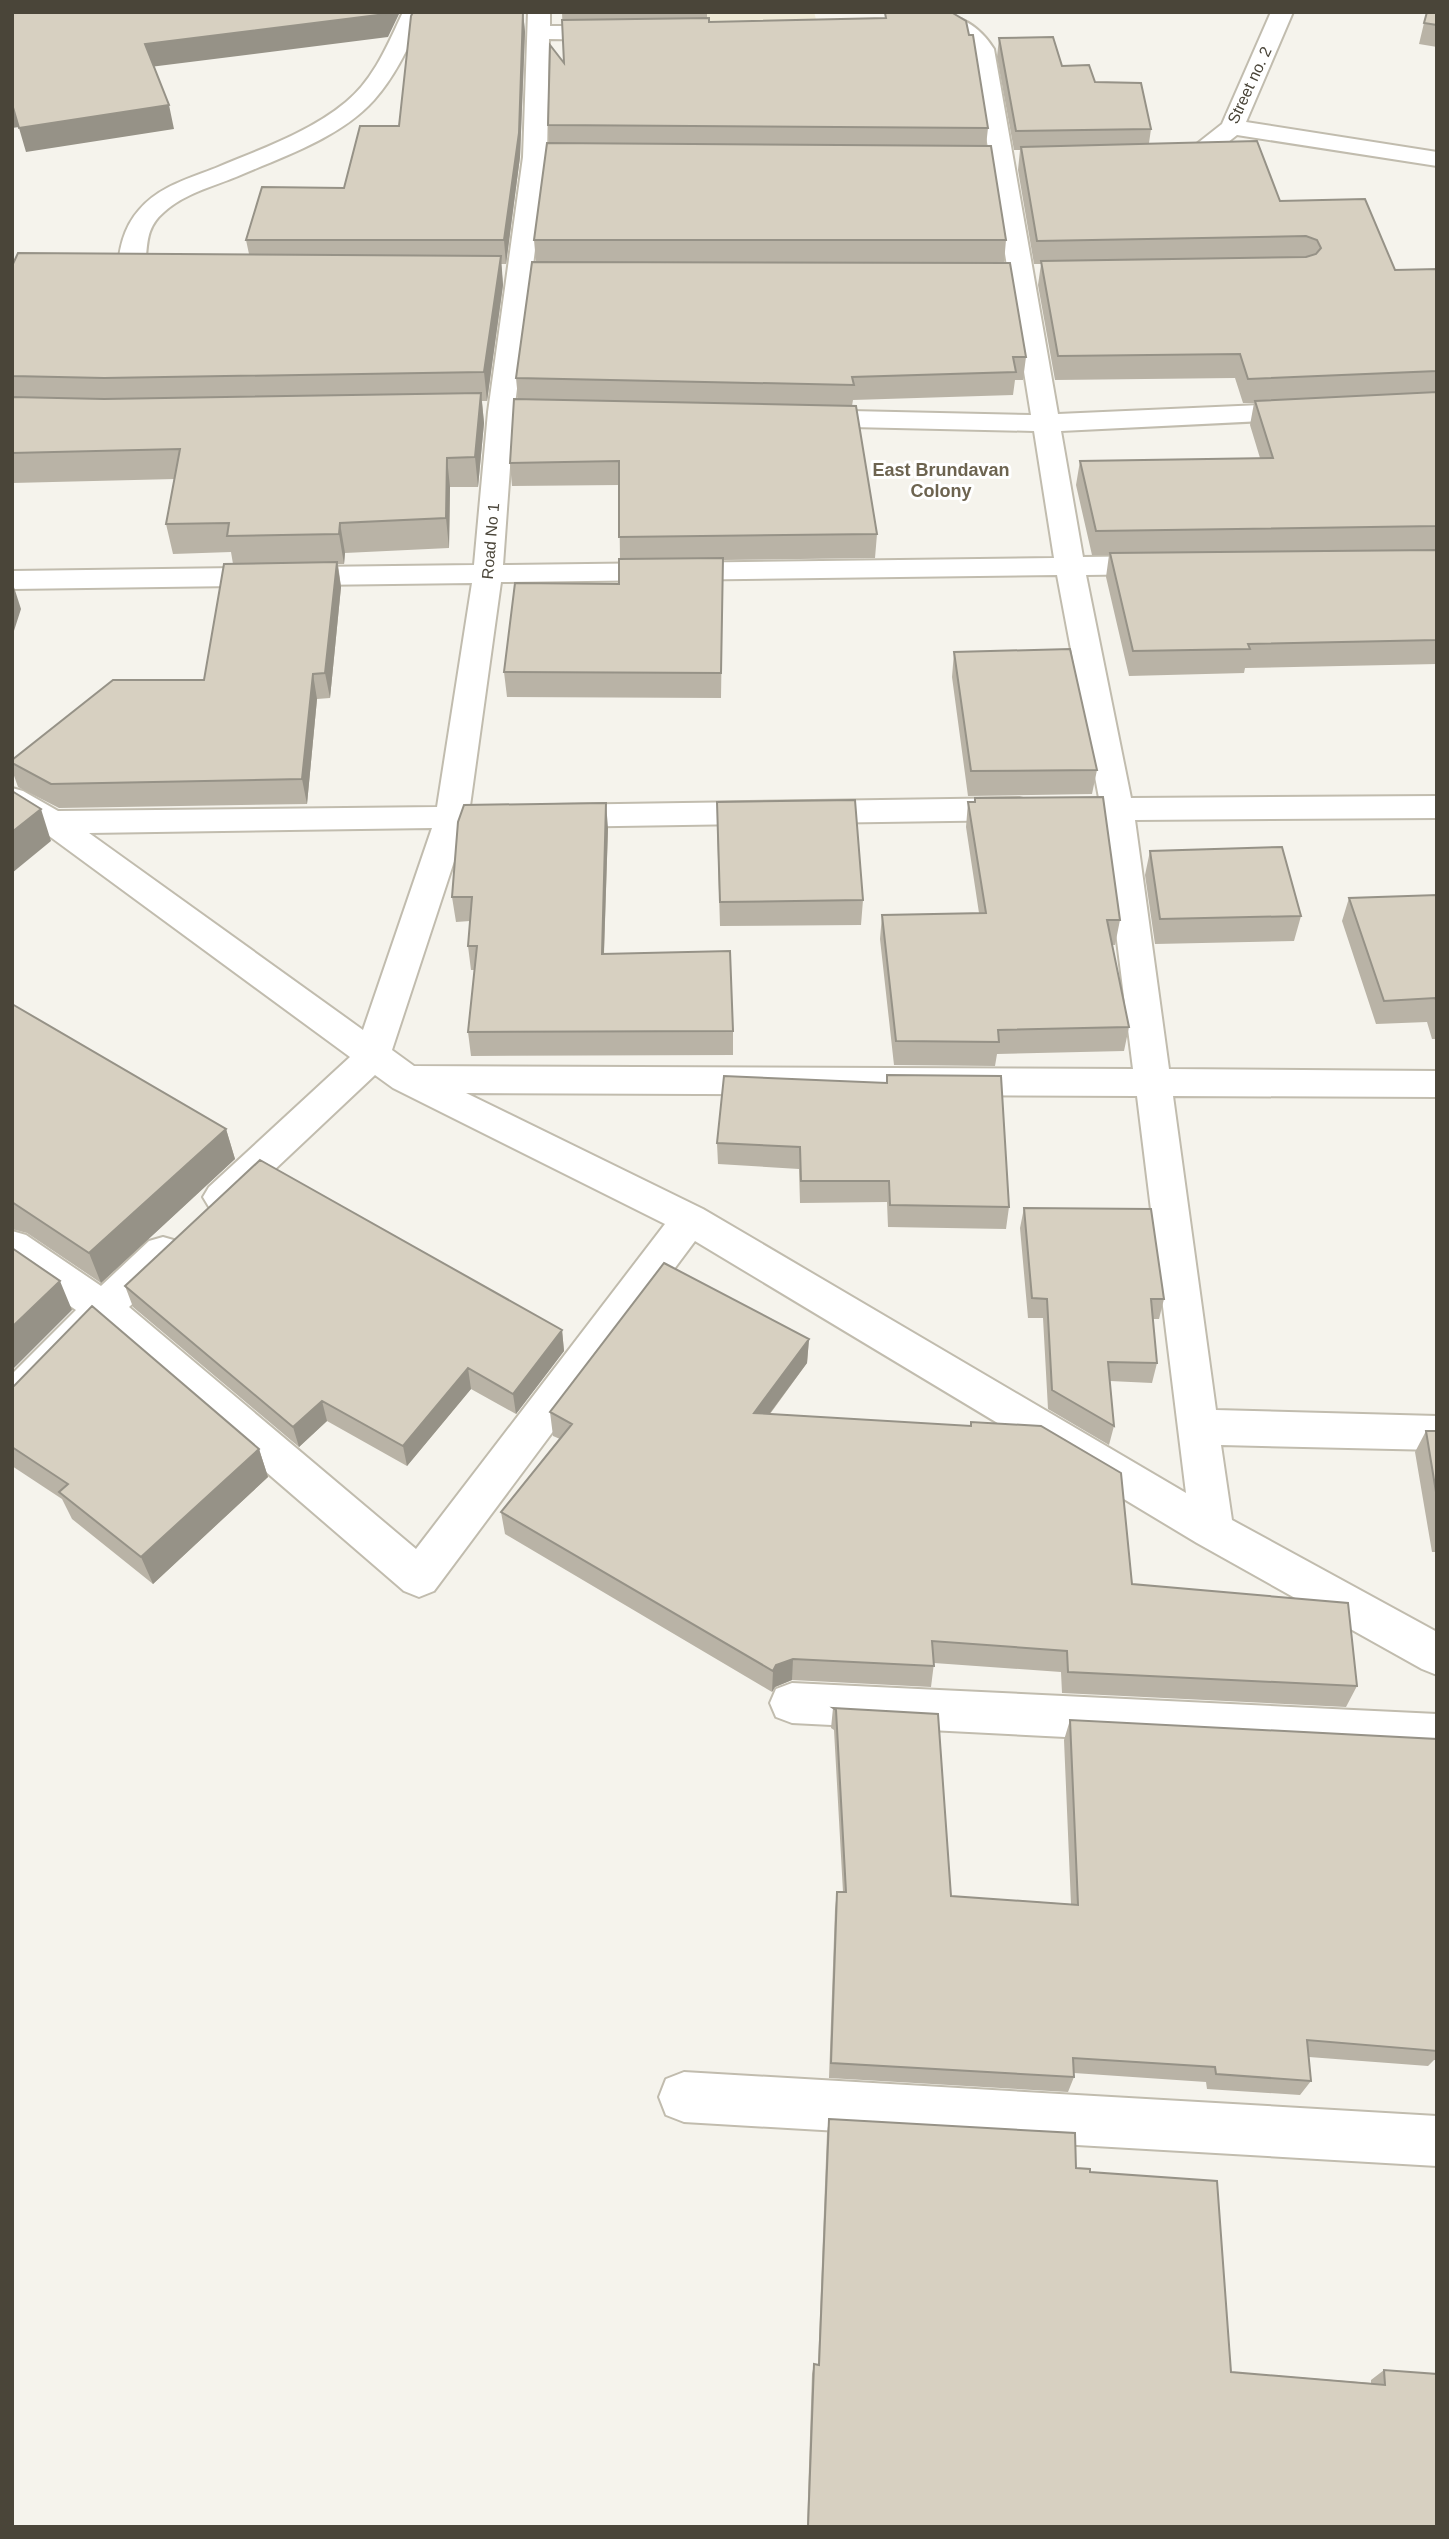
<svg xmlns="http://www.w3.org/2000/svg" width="1449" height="2539" font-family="Helvetica,sans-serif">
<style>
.education{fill:#eee9d6}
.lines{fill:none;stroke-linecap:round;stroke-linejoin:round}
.street-casing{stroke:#c1bcae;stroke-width:4}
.street{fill:#fff;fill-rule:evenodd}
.wall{fill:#b9b3a6}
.shaded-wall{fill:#969287}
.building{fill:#d7d0c1;stroke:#969287;stroke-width:2}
.labels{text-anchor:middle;stroke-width:6;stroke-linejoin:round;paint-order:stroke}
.far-street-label{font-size:16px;fill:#4a4539;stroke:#fff}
.far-neighbourhood-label{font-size:18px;font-weight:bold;fill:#6d6450;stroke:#fff}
</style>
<rect width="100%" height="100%" fill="#f5f3ec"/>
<!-- education -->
<path class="education" d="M640,12H814L820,34L642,30Z"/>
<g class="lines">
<!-- street casing -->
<g class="street-casing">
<path id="street" d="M403,12H425C410,43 397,74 374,100C340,138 282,157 236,177C211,187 184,194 164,212C138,234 153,259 139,279L130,282L121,279L117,274C119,250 123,228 139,210C159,186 191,178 218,167C261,149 310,132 346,102C374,79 388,44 403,12Z
M528,12H550V26H614L622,28L625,33L622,38L614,40L549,39L547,157L514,412L503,565L1054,558L1034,431L806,426L796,424L792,418L796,412L806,410L1031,415L972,49C953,19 935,34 907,28L904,23L907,18C945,9 973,16 994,49L1058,414L1305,403L1315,405L1318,411L1315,417L1305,419L1061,431L1083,557L1158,556L1168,559L1173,565L1168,571L1158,574L1086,575L1131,798L1437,796V818L1135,820L1169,1069L1437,1071V1097L1173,1096L1216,1410L1437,1416V1450L1221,1445L1232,1520L1437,1632V1675L1422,1669L1197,1543L695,1241L434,1591L419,1597L404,1591L104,1332L26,1413L12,1418V1374L76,1310L12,1266V1231L26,1235L101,1286L149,1241L163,1237L177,1241L182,1252L177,1263L129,1307L416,1549L665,1224L393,1088L375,1075L235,1207L222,1212L209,1207L203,1197L209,1187L350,1057L41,830L12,813V788L23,791L58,811L437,807L472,583L12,589V571L474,565L488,412L523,157ZM1057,575L1099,798L1082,801L1077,809L1082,817L1102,820L1133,1069L414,1066L392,1050L465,828L487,825L492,817L487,809L470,806L501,582ZM432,828L363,1030L89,833ZM466,1093L1137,1096L1186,1493L703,1209Z
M1271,12H1293L1246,122L1437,152V166L1237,135L1203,162H1159L1155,157L1159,152L1189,150L1222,124Z
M1019,798L1030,801L1035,809L1030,817L1019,820L554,827L543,824L538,816L543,808L554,805Z
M792,1683L1437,1714V1756L792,1723L776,1717L770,1703L776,1689Z
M684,2072L1437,2116V2166L684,2122L666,2115L659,2097L666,2079Z"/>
</g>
<!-- street -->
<use href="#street" class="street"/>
</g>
<!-- wall -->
<path class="wall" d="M523,12L525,32L520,157L506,264H501L503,285L487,401H482L484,423L478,487H450L449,548L345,553L344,564H338L341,587L330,698L317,699L307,804L59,808L18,787L12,770V760L204,680L233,564L231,552L173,554L166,524L175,479L12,483V266L249,254L246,240L344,188L399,126Z
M562,12H707V18L709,22L885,18V13L988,128L986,146L1006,240L1004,263L1026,357L1023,380H1015L1013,395L853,400L852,406L877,534L875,558L723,560L721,698L507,697L504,672L619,584L620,559L619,485L512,486L510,463L518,399L516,378L536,262L534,240L549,143L548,125L564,63Z
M1437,12V47L1419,44L1424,23Z
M999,38L1095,82L1151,129L1149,143L1280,201L1395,270L1437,269V664L1245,668L1244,673L1129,676L1106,577L1109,555H1092L1076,485L1080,461L1260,458L1250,425L1254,403H1243L1235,378L1055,380L1038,285L1041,264H1034L1018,170L1020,150H1014L997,57Z
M954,652L1097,770L1092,794L968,796L952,677Z
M975,798L1120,920L1115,945H1112L1129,1027L1124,1051L997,1054L995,1066L894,1065L880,939L882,915L979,913L966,827L968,802H974Z
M717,826L863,900L861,925L720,926Z
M608,828L604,954L733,1031V1055L471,1056L468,1032L475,970H471L468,946L470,921L456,922L452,897Z
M1150,851L1301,916L1294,941L1155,944L1145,875Z
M1437,895V1039H1432L1427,1022L1376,1024L1342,921L1349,898Z
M12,1004L226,1129L235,1159L101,1283L27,1233L12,1229Z
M887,1075L1009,1207L1006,1229L888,1227L887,1202L800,1203L799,1169L718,1164L717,1143L886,1083Z
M1024,1208L1164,1299L1159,1319H1153L1157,1363L1152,1383L1110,1381L1114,1426L1109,1445L1048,1409L1043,1318H1028L1020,1228Z
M125,1286L562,1330L564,1351L516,1414L471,1389L407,1466L327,1421L299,1447L133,1307Z
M809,1339L807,1363L770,1414L970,1426L971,1422L1132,1584L1357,1686L1346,1707L1062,1693L1061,1672L934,1663L931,1687L792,1680L775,1687L772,1692L505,1534L501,1512L560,1439L553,1436L550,1412Z
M12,1387L259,1449L268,1477L153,1584L72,1519L62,1499L12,1466Z
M1426,1431H1437V1552H1432L1415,1452Z
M833,1708L938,1714L951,1896L1071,1904L1064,1740L1070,1720L1437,1739V2060H1434L1428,2066L1309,2057L1311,2081L1300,2095L1207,2089L1206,2082L1074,2073V2077L1068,2092L829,2078L835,1909L837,1892H843L834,1730L831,1728Z
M829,2119L1076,2168L1090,2172L1231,2372L1371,2383V2380L1384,2370L1437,2527H807L812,2374L814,2364L818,2365L827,2133Z"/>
<!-- shaded-wall -->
<path class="shaded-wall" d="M386,12H400L388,37L150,67L145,44Z
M523,12L525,32L520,157L506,264L504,240Z
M12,104L19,127L12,128Z
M169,105L174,129L26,152L19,128Z
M501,256L503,285L487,401L484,372Z
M481,393L484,423L478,487L475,457Z
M447,458L450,487L449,548L446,518Z
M340,523L345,553L344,564L339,534Z
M337,562L341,587L330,698L325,673Z
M12,581L21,609L12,637Z
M313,674L317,699L307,804L302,779Z
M606,803L608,828L603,979L602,954Z
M41,809L51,841L12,873V832Z
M226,1129L235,1159L101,1283L89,1253Z
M60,1281L72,1310L12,1370V1327Z
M562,1330L564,1351L516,1414L513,1394Z
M809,1339L807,1363L753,1436L754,1413Z
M468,1368L471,1389L407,1466L403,1446Z
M322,1401L327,1421L299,1447L293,1427Z
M259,1449L268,1477L153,1584L141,1557Z
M793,1659L792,1680L775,1687L772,1692L773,1671L776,1665Z"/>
<!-- building -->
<path class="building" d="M12,12H386V14L145,44L169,105L19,128L12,104Z
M413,12H523L519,133L504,240H246L262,187L344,188L360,126H399L411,16Z
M951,12L966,21L969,35H973L988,128L548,125L550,45L564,63L562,20L709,18V22L886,18L885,13Z
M1427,12H1437V25L1424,23Z
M1053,37L1062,66L1089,65L1095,82L1141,83L1151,129L1016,131L999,38Z
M1257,141L1280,201L1365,199L1395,270L1437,269V371L1248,379L1240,354L1058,356L1041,261L1306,257L1316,254L1321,248L1317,240L1306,236L1037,241L1021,147Z
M547,143L991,146L1006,240H534Z
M18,253L501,256L484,372L104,378L12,376V266Z
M532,262L1010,263L1026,357H1013L1016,372L852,377L854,385L516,378Z
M1437,392V526L1096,531L1080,461L1273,458L1255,401Z
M481,393L475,457L447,458L446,518L340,523L339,534L227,536L229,523L166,524L180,449L12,453V397L104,399Z
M514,399L856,406L877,534L619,537V461L510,463Z
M1437,550V640L1248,644L1250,649L1133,651L1110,553Z
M723,558L721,673L504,672L515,583L619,584V559Z
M337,562L325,673L313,674L302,779L51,784L12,763V760L113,680H204L224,564Z
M1070,649L1097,770L971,771L954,652Z
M12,791L41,809L12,832Z
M1103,797L1120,920H1107L1129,1027L998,1030L999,1042L896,1041L882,915L986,913L968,802H975V798Z
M855,800L863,900L720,902L717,802Z
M606,803L602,954L730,951L733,1031L468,1032L477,946H468L472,897H452L458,822L464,805Z
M1282,847L1301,916L1160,919L1150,851Z
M1437,895V1002L1435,998L1384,1001L1349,898Z
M12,1004L226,1129L89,1253L12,1202Z
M887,1075L1001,1076L1009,1207L890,1205L889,1181H801L800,1147L717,1143L724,1076L887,1083Z
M260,1160L562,1330L513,1394L468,1368L403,1446L322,1401L293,1427L125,1286Z
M1024,1208L1151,1209L1164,1299H1151L1157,1363L1108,1362L1114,1426L1052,1390L1047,1299L1032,1298Z
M12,1248L60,1281L12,1327Z
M664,1263L809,1339L754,1413L971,1426V1422L1041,1426L1121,1473L1132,1584L1348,1603L1357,1686L1068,1672L1067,1651L932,1641L934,1666L793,1659L776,1665L773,1671L501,1512L572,1424L550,1412Z
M92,1306L259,1449L141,1557L59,1492L68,1484L12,1447V1387L14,1386Z
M1426,1431H1437V1498Z
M833,1708L938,1714L951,1896L1078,1905L1070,1720L1437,1739V2051L1307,2040L1311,2081L1216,2074L1215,2067L1073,2058L1074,2077L831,2063L837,1892H846L836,1710Z
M829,2119L1075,2133L1076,2168L1090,2169V2172L1217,2181L1231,2372L1385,2385L1384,2370L1437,2374V2527H808L814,2364L819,2365Z"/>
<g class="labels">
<!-- far-street labels -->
<g class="far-street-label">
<text transform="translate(1249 85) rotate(-65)" y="6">Street no. 2</text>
<text transform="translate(490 541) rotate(-85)" y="6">Road No 1</text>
</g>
<!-- far-neighbourhood labels -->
<g class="far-neighbourhood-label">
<text x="941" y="476">East Brundavan<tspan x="941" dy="21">Colony</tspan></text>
</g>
</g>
<!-- border -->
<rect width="1449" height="2539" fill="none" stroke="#4a4539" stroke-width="28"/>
</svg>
